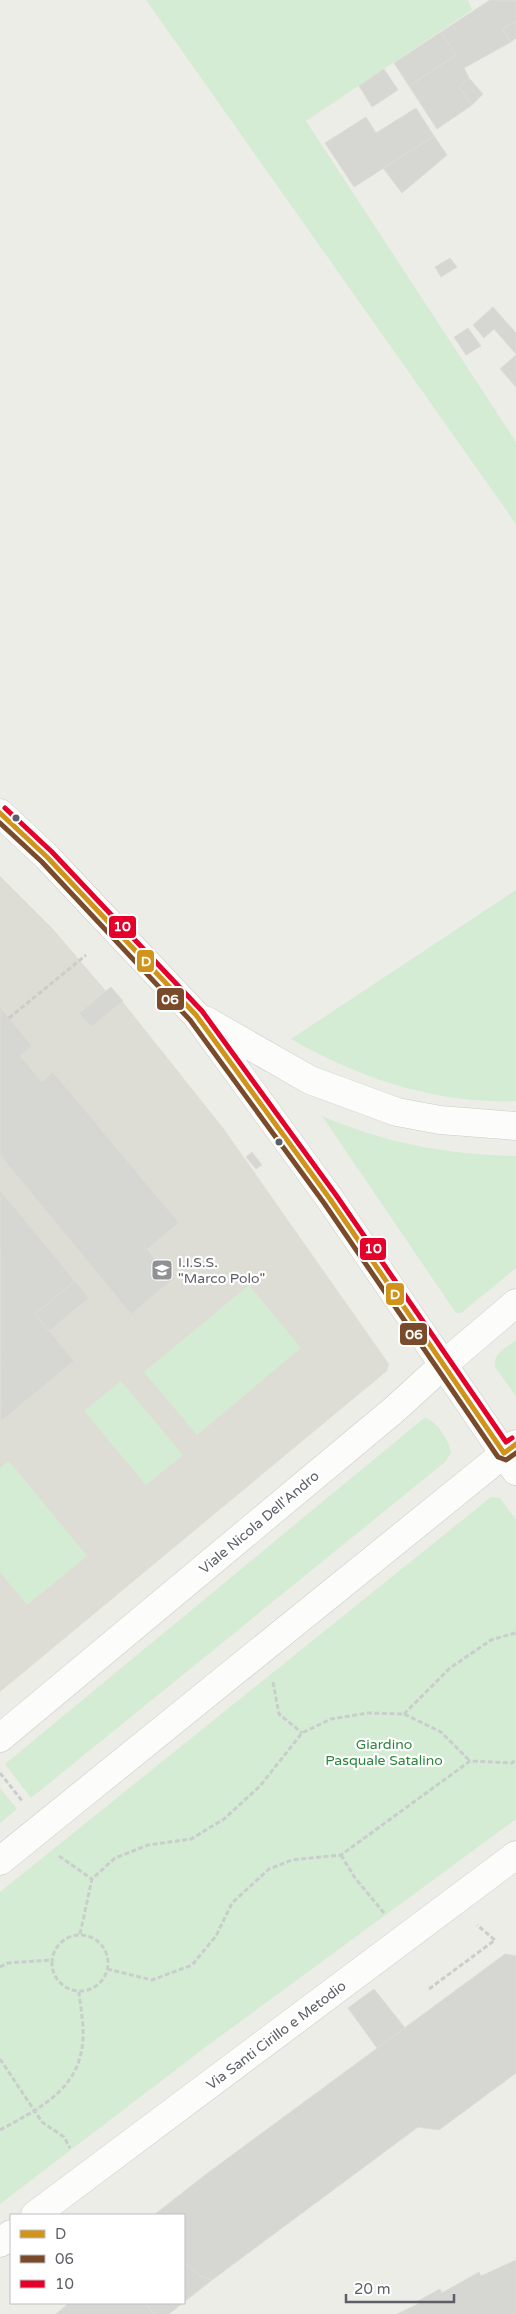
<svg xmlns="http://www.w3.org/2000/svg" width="516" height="2314" font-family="'Varela Round',sans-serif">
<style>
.education{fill:#deddd5}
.green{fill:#d4ebd4}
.building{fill:#d6d6d2;stroke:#dddcd6}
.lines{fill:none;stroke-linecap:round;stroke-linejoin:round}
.minor-casing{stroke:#cacbca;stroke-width:29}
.path{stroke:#c9cecc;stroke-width:3;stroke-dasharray:5 2.5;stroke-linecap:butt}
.minor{stroke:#fcfcfb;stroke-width:28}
.bus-1-casing{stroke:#fff;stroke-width:9}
.bus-2-casing{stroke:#fff;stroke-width:9}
.bus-3-casing{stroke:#fff;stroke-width:9}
.bus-1{stroke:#d0941a;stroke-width:5}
.bus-2{stroke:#7a4b2a;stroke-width:5}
.bus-3{stroke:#e4002b;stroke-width:5}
.bus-dot{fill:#5c5f67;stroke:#fff;stroke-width:2}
.labels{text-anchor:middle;stroke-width:4.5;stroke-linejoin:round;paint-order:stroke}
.poi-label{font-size:14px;fill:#5c5f67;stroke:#fff;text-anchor:start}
.street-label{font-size:14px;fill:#5c5f67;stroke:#fff}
.park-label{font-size:14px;fill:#2c863d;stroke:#fff}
.line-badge{stroke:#fff;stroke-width:2}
.badge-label{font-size:14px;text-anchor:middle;font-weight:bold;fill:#fff}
</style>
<rect width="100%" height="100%" fill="#edede7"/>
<!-- education -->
<path class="education" d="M0,876L53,929L106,991L111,987L224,1129L389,1364L387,1371L0,1692Z"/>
<!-- green -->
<path class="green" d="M146,0H468L472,10L306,121L516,442V524Z
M516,890V1101C436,1104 359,1078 291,1039Z
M322,1116C388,1144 445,1154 516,1156V1268L461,1313H456Z
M249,1285L301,1348L197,1435L144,1372Z
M516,1340V1396L495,1367C492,1354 507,1347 516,1340Z
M121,1381L183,1455L146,1485L84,1411Z
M424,1418C436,1419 450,1442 451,1453L445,1462L31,1798L5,1764Z
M9,1461L87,1556L27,1605L0,1572V1468Z
M491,1497L500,1498L516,1520V1819L207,2046L0,2204V1892Z
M0,1788L17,1809L0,1823Z"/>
<!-- building -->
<path class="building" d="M490,0H516V21L502,29L511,42L464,68L469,78L459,87L472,105L437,129L409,86L456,55L441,32Z
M516,21V38L511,42L502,29Z
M441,32L456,55L409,86L394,63Z
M384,69L398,90L372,107L359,86Z
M469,78L483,94L472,105L459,87Z
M416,108L434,136L354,187L325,143L366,117L376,133Z
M434,136L447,155L402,193L383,168Z
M450,258L457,267L441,277L435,267Z
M493,307L516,333V354L494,329L484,338L473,325Z
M468,328L481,346L466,355L454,337Z
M516,355V387L500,369Z
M111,987L123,1001L91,1027L79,1013Z
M0,1007L32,1046L20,1056L42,1082L53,1072L179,1223L147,1249L172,1280L131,1314L0,1155Z
M252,1152L262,1165L256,1169L246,1157Z
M0,1190L75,1281L35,1314L74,1361L1,1421Z
M75,1281L89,1298L49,1331L35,1314Z
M505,1954L516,1956V2073L439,2130L418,2127L212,2280L200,2276L184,2262V2215H154L205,2175Z
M374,1989L405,2028L377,2048L348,2008Z
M516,2260V2314H397L418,2304V2301L440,2289L442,2293L479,2272L481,2276Z
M184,2262L200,2276L212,2280L184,2302Z
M69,2303H145L154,2314H56Z
M145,2303H183L169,2314H154Z"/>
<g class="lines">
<!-- minor casing -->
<g class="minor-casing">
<path id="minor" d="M0,813L47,857L196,1015L330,1199L516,1471
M205,1020L310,1080L397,1112L440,1120L516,1126
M0,1738L395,1409L443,1365L516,1303
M0,1861L516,1444
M35,2215L516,1855
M0,2243L11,2234"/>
</g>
<!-- path -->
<path class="path" d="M9,1018L86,955
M273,1682L279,1714L302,1733
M404,1714L450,1668L491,1640L515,1633L516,1630
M0,1773L23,1802
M341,1855L355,1878L384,1913
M59,1856L92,1879
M80,1934L92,1879L115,1858L148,1845L191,1839L224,1819L260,1786L302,1733L331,1719L368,1713L404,1714L441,1732L470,1761
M52 1963a28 28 0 1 1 56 0a28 28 0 1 1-56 0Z
M0,1967L8,1963L51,1960
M107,1969L152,1980L192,1965L216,1936L232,1903L269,1869L292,1860L341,1855L470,1761L512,1763L516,1759
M429,1989L495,1940L477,1925
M0,2059L42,2122L64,2137L70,2148
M0,2130C40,2108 81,2089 83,2038C84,2023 80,2006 79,1991"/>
<!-- minor -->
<use href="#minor" class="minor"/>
<!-- bus-1 casing -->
<g class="bus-1-casing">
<path id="bus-1" d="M0,813L47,857L196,1015L330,1199L504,1453L516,1444"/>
</g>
<!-- bus-2 casing -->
<g class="bus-2-casing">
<path id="bus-2" d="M0,823L42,862L190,1020L324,1203L498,1457L506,1460L516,1453"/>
</g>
<!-- bus-3 casing -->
<g class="bus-3-casing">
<path id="bus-3" d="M5,808L52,852L202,1011L336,1195L506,1442L512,1438"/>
</g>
<!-- bus-1 -->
<use href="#bus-1" class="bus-1"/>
<!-- bus-2 -->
<use href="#bus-2" class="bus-2"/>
<!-- bus-3 -->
<use href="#bus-3" class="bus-3"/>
</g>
<!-- icons -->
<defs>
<g id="school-square" transform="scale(1.125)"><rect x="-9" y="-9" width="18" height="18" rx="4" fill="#8f9194" stroke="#fff"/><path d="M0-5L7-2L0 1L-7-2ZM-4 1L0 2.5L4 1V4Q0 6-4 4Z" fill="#fff"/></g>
</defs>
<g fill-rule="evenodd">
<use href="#school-square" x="162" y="1270"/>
</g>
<!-- markers -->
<g class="bus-dot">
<circle cx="16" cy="818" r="4.5"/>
<circle cx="279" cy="1142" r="4.5"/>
</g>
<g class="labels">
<!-- poi labels -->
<g class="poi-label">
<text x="178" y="1267">I.I.S.S.<tspan x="178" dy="16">"Marco Polo"</tspan></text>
</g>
<!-- street labels -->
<g class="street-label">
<text transform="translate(259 1522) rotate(-40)" y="5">Viale Nicola Dell'Andro</text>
<text transform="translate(276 2035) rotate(-37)" y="5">Via Santi Cirillo e Metodio</text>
</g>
<!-- park labels -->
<g class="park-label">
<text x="384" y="1749">Giardino<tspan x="384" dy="16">Pasquale Satalino</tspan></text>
</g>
</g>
<g class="line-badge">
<rect x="108" y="915" width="29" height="24" rx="5" fill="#e4002b"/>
<rect x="136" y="949" width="19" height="24" rx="5" fill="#d0941a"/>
<rect x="156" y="987" width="29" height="24" rx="5" fill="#7a4b2a"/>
<rect x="359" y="1237" width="28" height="24" rx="5" fill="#e4002b"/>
<rect x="385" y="1282" width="20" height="24" rx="5" fill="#d0941a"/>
<rect x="399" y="1322" width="29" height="24" rx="5" fill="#7a4b2a"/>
</g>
<g class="badge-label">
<text x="122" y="931">10</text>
<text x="146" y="966">D</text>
<text x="170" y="1004">06</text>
<text x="373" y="1253">10</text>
<text x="395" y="1299">D</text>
<text x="414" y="1339">06</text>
</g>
<!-- legend -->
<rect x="10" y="2214" width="175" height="90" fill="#ffffff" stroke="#bebfc2"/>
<rect x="20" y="2230" width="25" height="8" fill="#d0941a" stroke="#bebfc2"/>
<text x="55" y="2239" font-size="15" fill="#5c5f67">D</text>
<rect x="20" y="2255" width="25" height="8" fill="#7a4b2a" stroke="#bebfc2"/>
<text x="55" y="2264" font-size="15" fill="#5c5f67">06</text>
<rect x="20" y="2280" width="25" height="8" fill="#e4002b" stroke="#bebfc2"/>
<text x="55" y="2289" font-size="15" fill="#5c5f67">10</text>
<!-- scale -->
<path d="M346 2294v8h108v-8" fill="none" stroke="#5c5f67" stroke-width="2.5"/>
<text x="354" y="2294" font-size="15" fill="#5c5f67" stroke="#ffffff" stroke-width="4" paint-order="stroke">20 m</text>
</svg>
